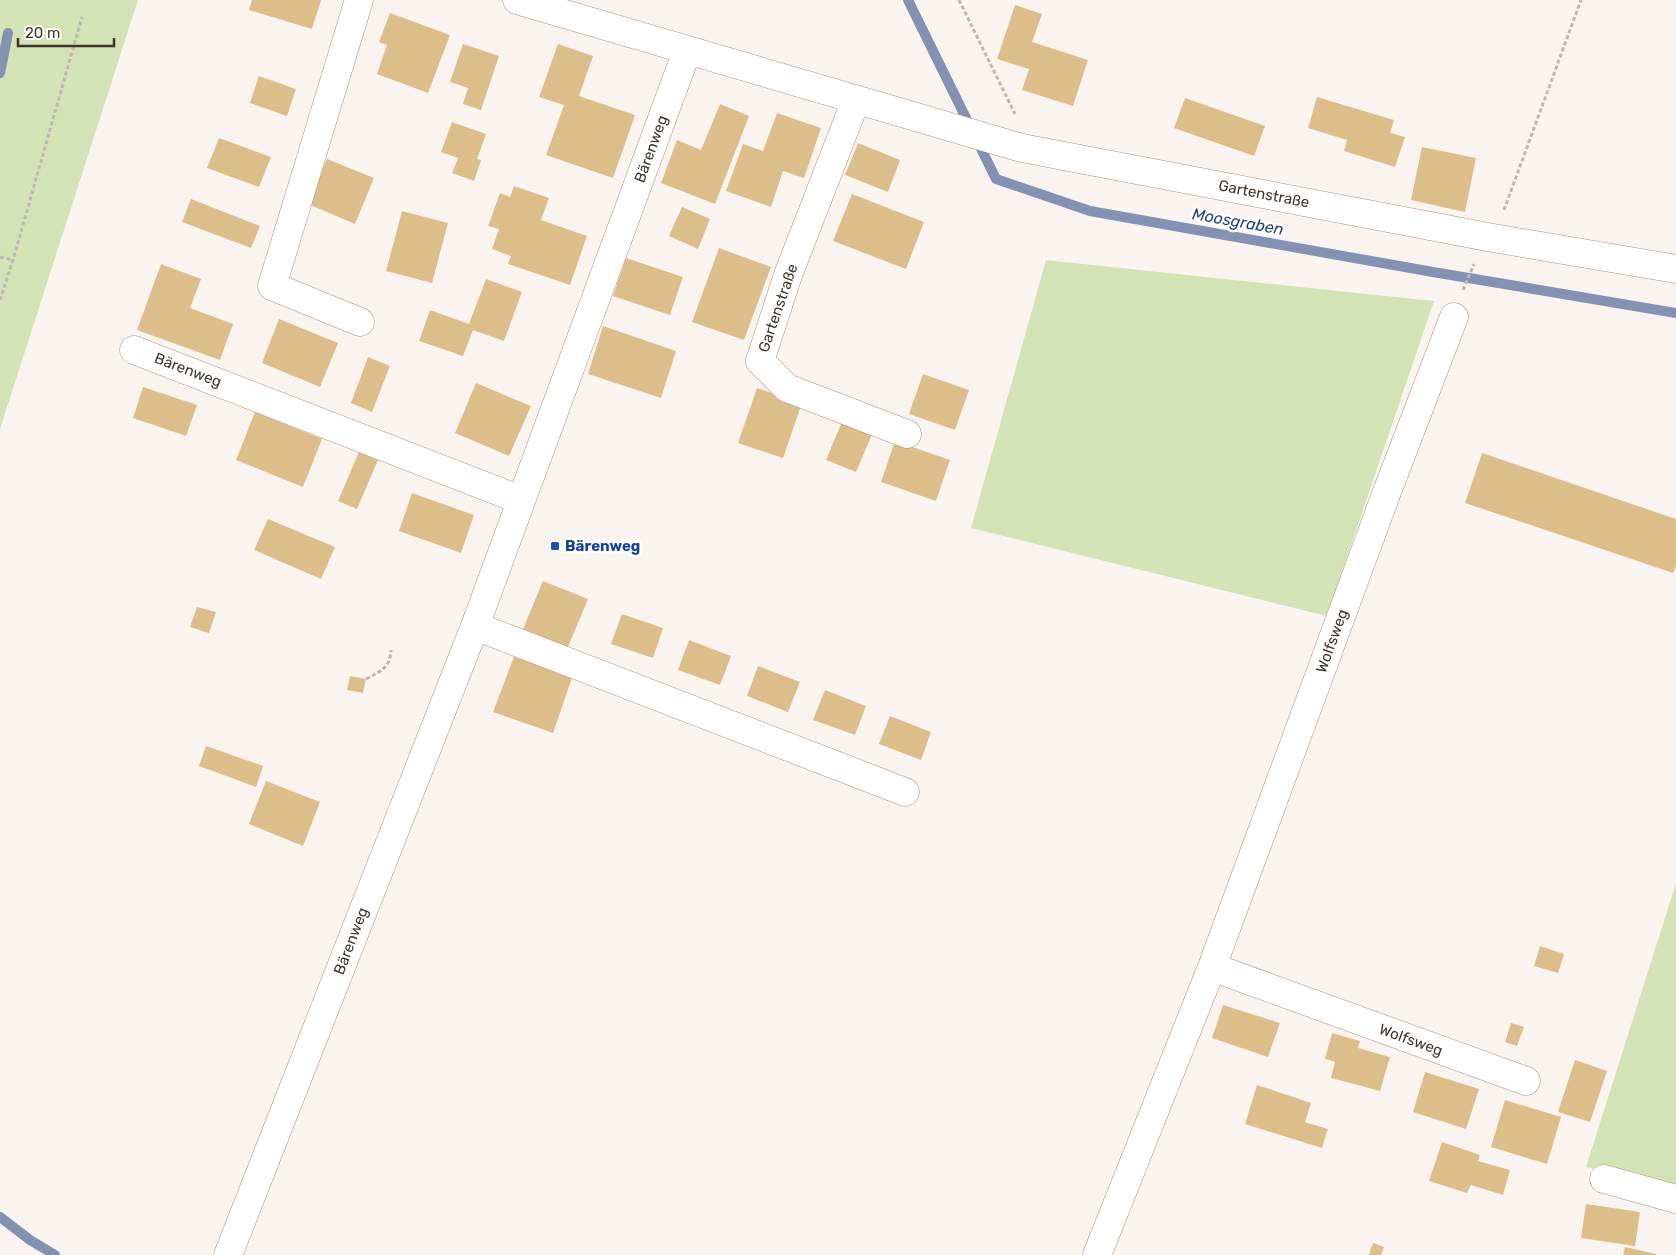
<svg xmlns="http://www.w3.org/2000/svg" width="1676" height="1255" font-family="Rubik,sans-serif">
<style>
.green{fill:#d4e3b5}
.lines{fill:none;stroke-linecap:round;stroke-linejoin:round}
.stream{stroke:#8391b2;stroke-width:10}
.building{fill:#dcbe8a}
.minor-casing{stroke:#ae8f81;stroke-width:29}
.path{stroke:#bfb7b3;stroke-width:3;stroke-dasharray:4 2.5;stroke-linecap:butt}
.minor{stroke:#fff;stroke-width:28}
.transit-dot{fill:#1a4fb4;stroke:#fff;stroke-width:2}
.labels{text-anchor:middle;stroke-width:5;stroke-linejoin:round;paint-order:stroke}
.street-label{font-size:15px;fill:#41342e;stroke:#fff}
.transit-label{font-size:15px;font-weight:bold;fill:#164399;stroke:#fff;text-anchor:start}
.water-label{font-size:16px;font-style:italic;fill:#24417c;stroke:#fff}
</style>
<rect width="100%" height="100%" fill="#faf4f1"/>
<!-- green -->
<path class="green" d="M0,0H138L0,429Z
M1046,260L1434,301L1327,616L971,528Z
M1676,883V1190L1586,1167Z"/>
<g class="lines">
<!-- stream -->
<path class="stream" d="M908,0L996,179L1090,211L1433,272L1676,313
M0,73L8,33
M0,1217L30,1240L55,1255"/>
</g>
<!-- building -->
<path class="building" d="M252,0H321L312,29L249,10Z
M1015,5L1042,14L1032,42L1088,60L1073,106L1022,90L1029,69L997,59Z
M390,13L450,35L428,93L377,74L387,45L379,42Z
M463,44L499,56L481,110L463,104L468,88L450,82Z
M558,44L593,56L579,96L635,115L613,178L546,155L564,105L539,97Z
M259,76L296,89L287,116L250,103Z
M1317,97L1394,120L1390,133L1405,137L1395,167L1344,151L1347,140L1308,128Z
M1185,98L1265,126L1254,156L1174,128Z
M720,104L749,116L715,204L661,183L677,140L701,150Z
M777,113L821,128L804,178L783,171L771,207L726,191L743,144L763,151Z
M452,122L486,134L477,159L481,160L474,181L452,173L458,158L441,152Z
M219,138L271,157L259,187L207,168Z
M858,143L900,160L888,192L845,175Z
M1422,147L1476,158L1465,212L1411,200Z
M327,159L374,178L355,224L308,204Z
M514,186L549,198L541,220L587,236L570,285L508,264L511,256L492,249L499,229L488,226L500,193L510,197Z
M852,194L924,222L906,269L833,241Z
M191,199L260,226L251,248L182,222Z
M682,207L710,219L698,249L669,236Z
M402,211L448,223L432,283L386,271Z
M719,248L771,267L744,340L692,322Z
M626,258L683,277L670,315L613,296Z
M161,264L201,279L190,308L233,324L220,360L137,330Z
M486,279L522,292L504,341L473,330L463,356L419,341L430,310L469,324Z
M279,319L338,343L320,387L262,363Z
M603,326L676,351L661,398L588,374Z
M368,357L390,366L372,412L351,403Z
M923,374L969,390L955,430L909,414Z
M476,383L531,406L509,456L455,433Z
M143,387L197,405L186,436L133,418Z
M757,388L802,403L783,458L738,443Z
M255,412L322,439L303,487L236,460Z
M843,419L873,432L856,472L826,460Z
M895,441L950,460L936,501L881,482Z
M359,452L378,460L357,509L338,501Z
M1482,453L1676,519V566L1673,573L1465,503Z
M412,493L474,515L461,553L399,531Z
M268,519L335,547L321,579L254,550Z
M543,581L588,599L568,647L523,629Z
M197,607L216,612L209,633L190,627Z
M622,614L663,628L653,658L611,644Z
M689,640L731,656L720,685L678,670Z
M515,654L573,675L553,733L493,712Z
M758,666L800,682L788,712L747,696Z
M350,676L366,679L363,693L347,690Z
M825,690L866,706L855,735L813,720Z
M890,716L931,732L921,760L879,744Z
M206,746L263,766L256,787L199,766Z
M266,781L320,802L303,846L249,824Z
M1540,946L1564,954L1558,973L1534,966Z
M1223,1005L1280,1023L1268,1057L1212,1038Z
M1511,1023L1524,1027L1517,1046L1505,1042Z
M1332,1033L1360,1041L1358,1048L1390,1057L1380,1091L1331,1078L1335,1062L1325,1059Z
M1575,1060L1607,1071L1590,1122L1558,1112Z
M1425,1072L1479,1089L1466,1129L1413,1112Z
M1257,1085L1311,1103L1305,1122L1328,1129L1322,1148L1245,1124Z
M1505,1100L1561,1117L1547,1164L1491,1147Z
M1442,1142L1480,1155L1478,1161L1510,1170L1503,1195L1471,1185L1467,1193L1429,1181Z
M1586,1204L1640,1212L1635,1246L1581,1238Z
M1373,1243L1384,1247L1381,1255H1369Z
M1625,1247L1656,1254V1255H1623Z"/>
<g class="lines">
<!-- minor casing -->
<g class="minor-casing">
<path id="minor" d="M359,0L272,286L360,322
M517,0L1022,148L1493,238L1676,269
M856,100L788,275L760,361L787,388L907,434
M134,350L521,500
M475,626L905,792
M1212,967L1526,1081
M1604,1179L1676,1199
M228,1255L475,626L687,51
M1097,1255L1212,967L1385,497L1454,317"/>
</g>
<!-- path -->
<path class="path" d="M959,0L1015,114
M1504,210L1581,0
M0,257L13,260
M1463,290L1474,264
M0,300L13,260L82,17
M366,679C381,671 390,668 391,650"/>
<!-- minor -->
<use href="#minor" class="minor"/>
</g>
<!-- markers -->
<rect class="transit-dot" x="550" y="541" width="10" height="10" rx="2.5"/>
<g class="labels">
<!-- street labels -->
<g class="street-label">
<text transform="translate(651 149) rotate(-70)" y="5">Bärenweg</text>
<text transform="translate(1264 194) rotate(11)" y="5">Gartenstraße</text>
<text transform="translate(778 308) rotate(-71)" y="5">Gartenstraße</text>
<text transform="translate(188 370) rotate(21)" y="5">Bärenweg</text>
<text transform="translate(1332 641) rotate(-70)" y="5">Wolfsweg</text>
<text transform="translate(351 941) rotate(-69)" y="5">Bärenweg</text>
<text transform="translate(1411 1040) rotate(20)" y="5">Wolfsweg</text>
</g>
<!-- transit labels -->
<g class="transit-label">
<text x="565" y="551">Bärenweg</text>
</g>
<!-- water labels -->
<g class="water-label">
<text transform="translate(1238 221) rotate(10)" y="6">Moosgraben</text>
</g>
</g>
<!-- scale -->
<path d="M18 38v8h96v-8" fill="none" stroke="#41342e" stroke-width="2.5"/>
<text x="25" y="38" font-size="15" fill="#41342e" stroke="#ffffff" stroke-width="4" paint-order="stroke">20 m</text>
</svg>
